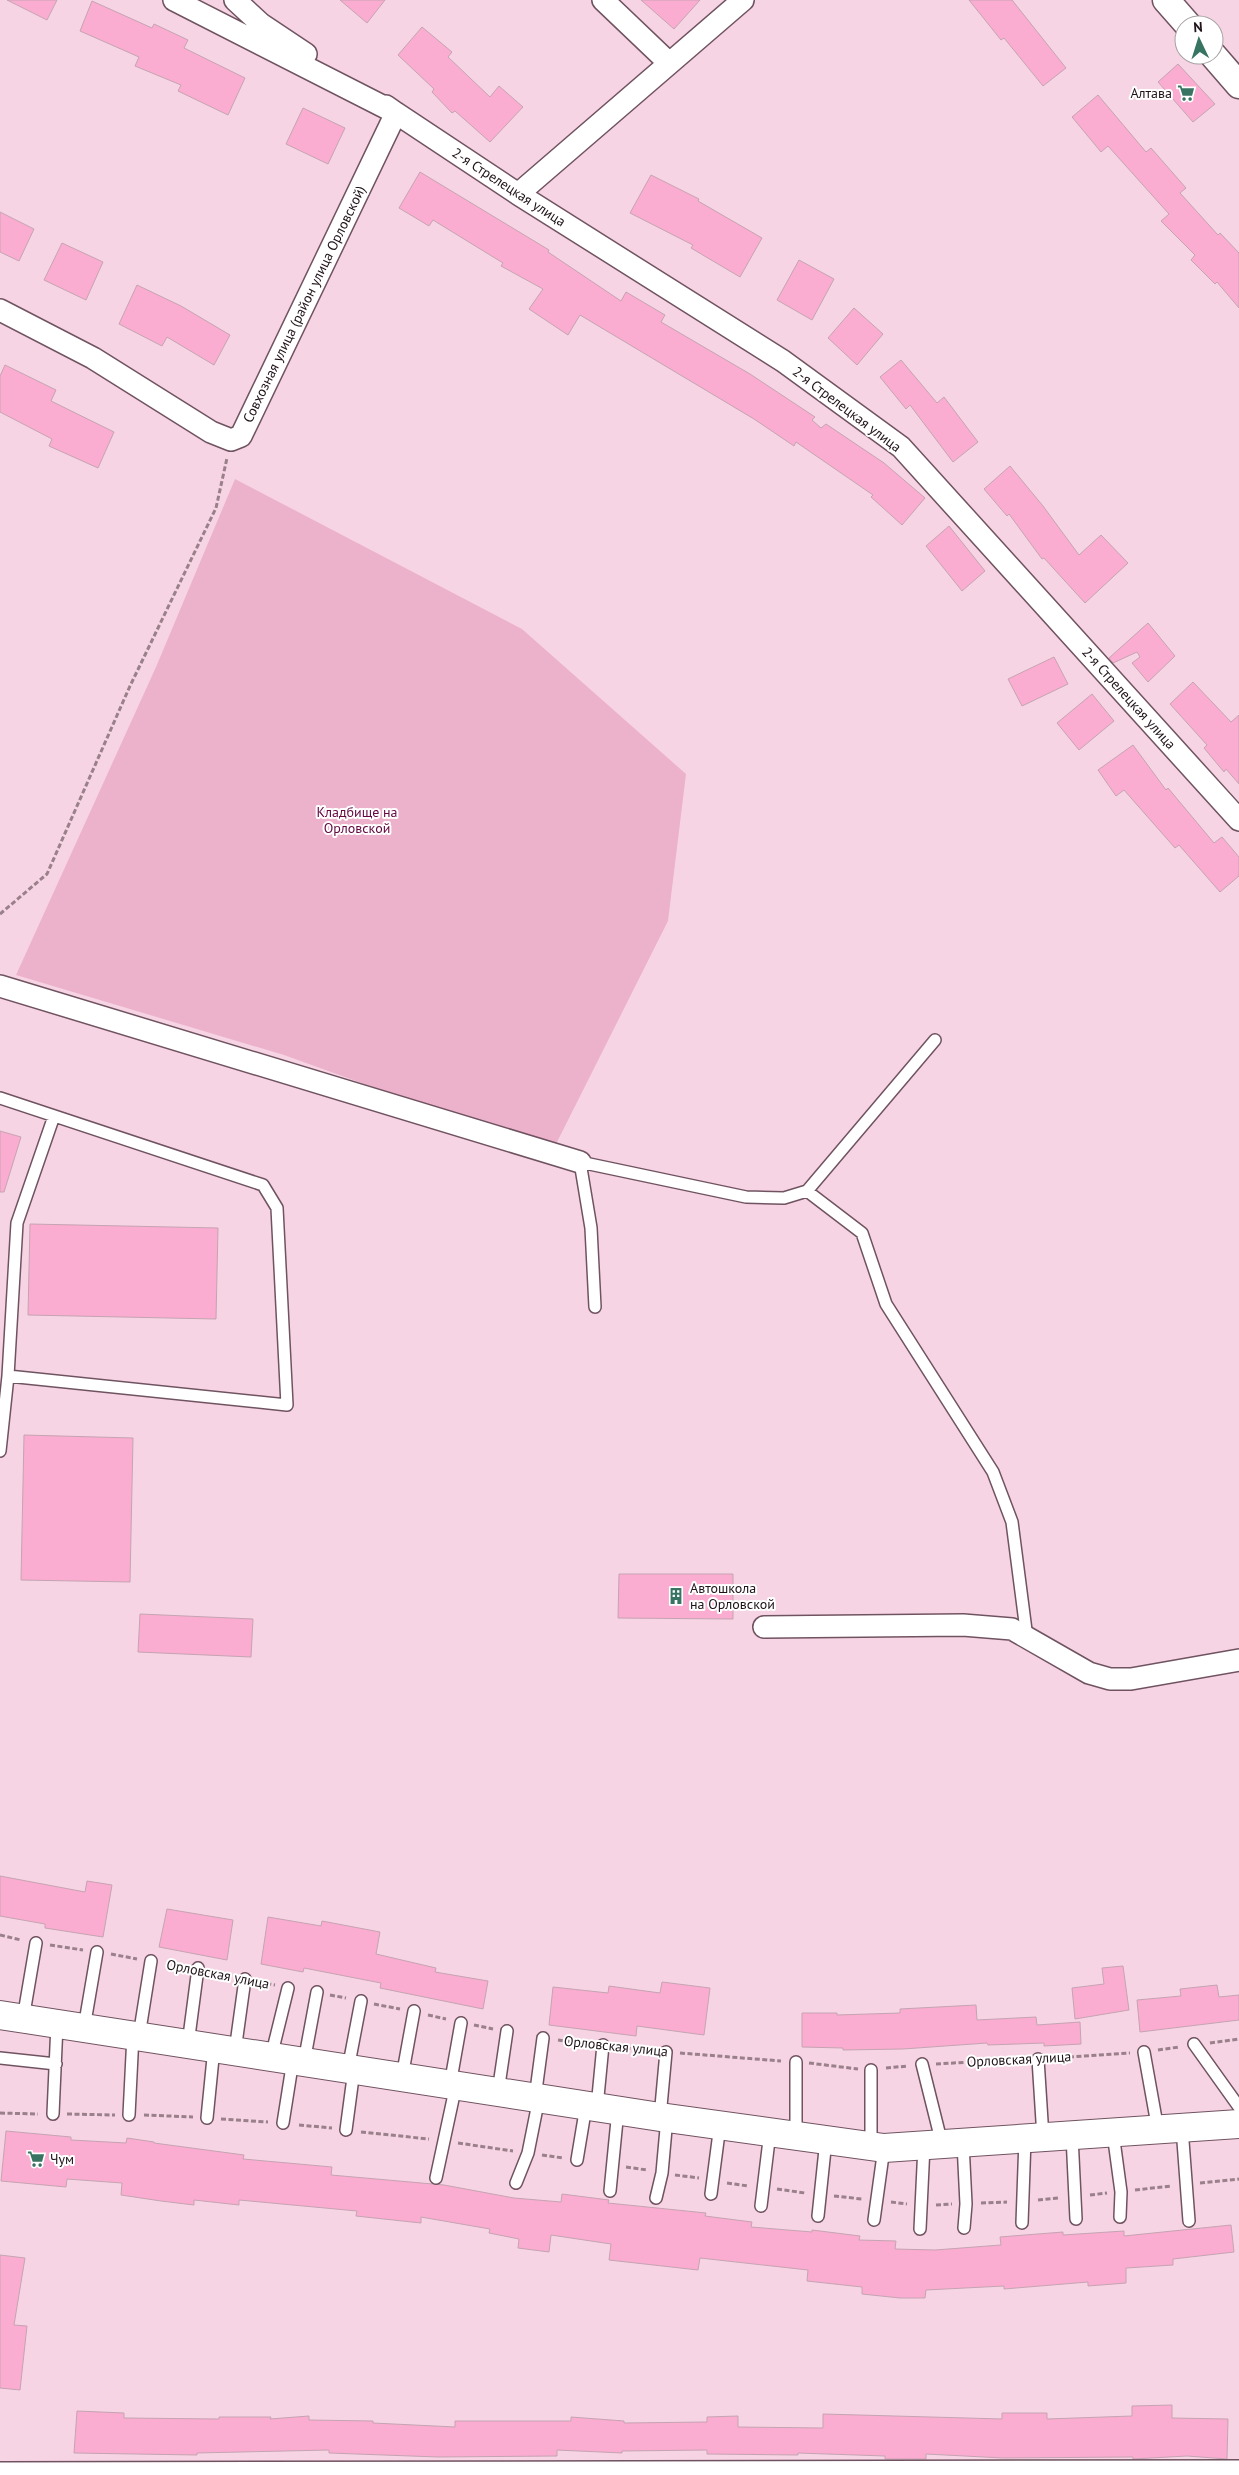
<svg xmlns="http://www.w3.org/2000/svg" width="1239" height="2475" font-family="'PT Sans',sans-serif">
<style>
.green{fill:#ecb2cc}
.building{fill:#fbacd1;stroke:#c5a4b2}
.lines{fill:none;stroke-linecap:round;stroke-linejoin:round}
.service-casing{stroke:#705360;stroke-width:14}
.minor-casing{stroke:#705360;stroke-width:24}
.tertiary-casing{stroke:#705360;stroke-width:29}
.secondary-casing{stroke:#705360;stroke-width:30}
.path{stroke:#99808b;stroke-width:3;stroke-dasharray:5 2.5;stroke-linecap:butt}
.service{stroke:#fff;stroke-width:11}
.minor{stroke:#fff;stroke-width:21}
.tertiary{stroke:#fff;stroke-width:26}
.secondary{stroke:#fff;stroke-width:28}
.labels{text-anchor:middle;stroke-width:4;stroke-linejoin:round;paint-order:stroke}
.poi-label{font-size:14px;fill:#1f1319;stroke:#fff;text-anchor:start}
.street-label{font-size:14px;fill:#1f1319;stroke:#fff}
.park-label{font-size:14px;fill:#640841;stroke:#fff}
</style>
<rect width="100%" height="100%" fill="#f7d4e3"/>
<!-- green -->
<path class="green" d="M235,479L522,629L686,774L668,921L552,1152L284,1055L16,975L156,667Z"/>
<!-- building -->
<path class="building" d="M7,0H57L47,20Z
M340,0H385L367,23Z
M641,0H700L674,29Z
M969,0H1012L1066,68L1043,86L1004,38L1001,40Z
M92,1L152,28L154,24L188,40L184,48L245,78L228,115L178,91L181,85L135,66L139,57L80,31Z
M422,27L452,52L448,57L490,97L499,86L523,107L490,142L455,111L452,113L432,92L434,89L398,55Z
M1178,64L1215,104L1193,122L1158,82Z
M1098,95L1146,152L1151,148L1186,188L1180,193L1218,235L1220,233L1239,253V308L1217,282L1215,284L1191,260L1195,255L1161,221L1169,214L1108,146L1101,152L1072,117Z
M303,108L345,128L328,164L286,144Z
M420,172L549,250L548,252L621,301L626,292L665,315L661,322L750,374L815,417L812,420L821,428L826,424L884,463L925,498L902,525L871,497L873,495L796,442L794,446L754,419L580,315L568,335L529,309L543,289L501,266L503,263L433,220L429,226L399,208Z
M651,175L699,199L698,201L762,238L740,277L691,248L693,245L630,213Z
M0,212L34,229L19,261L0,252Z
M62,243L103,262L86,300L44,280Z
M799,260L834,279L812,320L777,300Z
M137,285L181,306L230,335L214,365L167,337L162,346L119,324Z
M854,308L883,334L857,365L828,338Z
M901,360L937,403L944,397L978,442L953,462L910,405L906,409L880,377Z
M5,365L56,390L51,401L114,432L98,468L49,446L52,439L0,412V376Z
M1010,466L1043,506L1079,555L1101,535L1128,563L1085,603L1044,558L1042,559L1009,514L1007,516L984,489Z
M949,526L985,571L962,591L926,546Z
M1148,623L1175,656L1148,682L1132,663L1140,657L1137,652L1113,663L1109,658Z
M1054,657L1068,684L1022,706L1008,679Z
M1193,682L1231,722L1239,715V784L1226,769L1224,772L1204,748L1207,745L1170,704Z
M1092,694L1114,721L1079,750L1057,723Z
M1133,745L1166,790L1168,788L1214,843L1222,837L1239,857V876L1220,892L1179,845L1175,848L1124,790L1116,796L1098,770Z
M0,1131L21,1137L4,1192H0Z
M30,1224L218,1228L216,1319L28,1315Z
M24,1435L133,1438L130,1582L21,1580Z
M619,1574H733V1619L618,1618Z
M140,1614L253,1619L251,1657L138,1652Z
M0,1876L85,1892L87,1881L112,1885L103,1937L45,1928V1924L0,1916Z
M167,1909L233,1920L227,1960L159,1947Z
M268,1917L321,1926L322,1921L380,1932L376,1954L436,1968L435,1972L488,1981L483,2009L380,1988L381,1983L304,1968L303,1972L261,1964Z
M1123,1966L1129,2010L1075,2019L1072,1988L1104,1984L1102,1968Z
M662,1982L710,1988L704,2035L637,2026L636,2036L549,2025L553,1987L608,1993L609,1986L660,1993Z
M1217,1985L1219,1997L1239,1995V2020L1140,2032L1137,2000L1181,1996L1180,1989Z
M976,2005L977,2020L1036,2017L1037,2025L1080,2022L1081,2044L1044,2046V2043L988,2045L987,2043L903,2049L843,2050V2048L802,2047V2013H837V2015L900,2013V2009Z
M6,2131L71,2137V2140L126,2143L127,2138L154,2142V2143L244,2155L243,2159L332,2167L331,2175L444,2185L514,2198L561,2202L562,2194L609,2200L608,2203L706,2213L705,2216L752,2222L751,2227L812,2232V2230L860,2236L859,2240L896,2241L895,2249L935,2250L1001,2245L1000,2237L1063,2232V2235L1124,2231V2236L1231,2225L1234,2252L1173,2259V2265L1126,2268V2283L1088,2286V2282L1004,2289V2286L926,2290L925,2298H900L862,2294V2287L807,2281L808,2270L700,2258L698,2270L609,2260L611,2244L551,2235L549,2252L518,2248L519,2239L489,2233L490,2229L421,2217V2223L356,2216L357,2211L239,2200V2205L194,2200V2205L161,2201L121,2195L122,2183L67,2179L66,2187L1,2181Z
M0,2255L25,2258L14,2325L27,2326L20,2390L0,2388Z
M1172,2405V2418L1228,2419L1227,2459L1187,2456L1133,2459V2457L1003,2458L926,2454V2459H885V2456L798,2453V2455L707,2454V2450L622,2451V2453L557,2450V2456L438,2457L329,2453V2450L197,2453V2455L74,2453L77,2411L124,2413V2418L219,2419V2417H271L270,2419L309,2416V2420L373,2421V2423L455,2427V2421H571V2417L624,2421V2423L707,2422V2417L738,2416V2427L823,2428V2414L1002,2419V2413H1047V2419L1132,2416V2406Z"/>
<g class="lines">
<!-- service casing -->
<g class="service-casing">
<path id="service" d="M0,1098L263,1185L277,1208L287,1405L8,1376L17,1223L54,1116
M807,1191L862,1233L886,1304L993,1472L1012,1522L1027,1638
M595,1307L591,1228L580,1162L746,1197L784,1198L807,1191L935,1040
M0,1451L8,1376
M23,2019L36,1943
M84,2028L97,1952
M139,2036L151,1961
M188,2044L198,1968
M1194,2044L1239,2107
M235,2051L245,1979
M1144,2052L1158,2130
M271,2057L288,1988
M0,2058L56,2064
M1038,2059L1043,2137
M304,2062L317,1992
M922,2064L942,2144
M348,2069L361,2001
M871,2070V2146
M402,2077L414,2011
M450,2085L461,2023
M498,2092L507,2031
M535,2098L543,2038
M597,2107L603,2045
M53,2114L57,2024
M129,2115L133,2035
M660,2117L666,2052
M207,2118L214,2048
M283,2123L293,2060
M1182,2128L1189,2221
M346,2130L354,2070
M1113,2133L1121,2192L1120,2217
M796,2136V2062
M1072,2136L1076,2219
M963,2143L966,2204L964,2228
M577,2160L586,2106
M436,2178L456,2085
M516,2183L528,2153L539,2098
M610,2191L618,2110
M711,2194L720,2125
M656,2198L662,2173L667,2118
M761,2206L770,2132
M818,2216L826,2140
M874,2220L884,2148
M1022,2223L1025,2139
M920,2229L924,2146"/>
</g>
<!-- minor casing -->
<g class="minor-casing">
<path id="minor" d="M174,0L396,113L518,194L783,361L901,447L1239,820
M235,0L261,24L306,54
M603,0L668,62
M518,194L743,0
M0,310L93,358L211,432L231,440L241,436L396,113L386,106
M0,986L580,1162
M764,1627L963,1625L1012,1629L1089,1673L1110,1679H1131L1239,1660
M0,2473L1239,2471"/>
</g>
<!-- tertiary casing -->
<g class="tertiary-casing">
<path id="tertiary" d="M1166,0L1188,25
M1213,55L1239,85"/>
</g>
<!-- secondary casing -->
<g class="secondary-casing">
<path id="secondary" d="M0,2015L660,2117L884,2148L1239,2124"/>
</g>
<!-- path -->
<path class="path" d="M0,914L47,874L130,686L216,508L227,458
M0,1935L21,1940
M50,1945L83,1950
M111,1954L137,1959
M166,1963L184,1966
M213,1971L231,1976
M259,1982L275,1985
M330,1995L346,1998
M374,2004L400,2009
M428,2015L446,2019
M474,2025L493,2029
M558,2040L589,2044
M1210,2043L1239,2039
M618,2047L651,2051
M1158,2050L1179,2047
M680,2053L781,2061
M1054,2058L1130,2053
M809,2063L858,2069
M936,2064L1022,2059
M886,2068L908,2066
M0,2113L38,2114
M67,2114L115,2115
M144,2115L193,2117
M221,2119L268,2122
M299,2125L332,2128
M361,2132L429,2139
M458,2143L513,2151
M542,2155L563,2158
M626,2167L647,2170
M675,2175L699,2178
M727,2183L748,2186
M1200,2183L1239,2179
M777,2189L805,2193
M1135,2190L1171,2186
M1090,2195L1107,2193
M834,2196L862,2199
M1038,2200L1059,2198
M891,2202L907,2204
M981,2203L1007,2202
M936,2205L952,2204"/>
<!-- service -->
<use href="#service" class="service"/>
<!-- minor -->
<use href="#minor" class="minor"/>
<!-- tertiary -->
<use href="#tertiary" class="tertiary"/>
<!-- secondary -->
<use href="#secondary" class="secondary"/>
</g>
<!-- icons -->
<defs>
<g id="supermarket-bare" transform="scale(1.35)"><path d="M-6-5.5h2.5l.6 2H6L4.5 2H-2.5L-4.4-4H-6ZM-1.5 3.2a1.3 1.3 0 1 0 .1 0ZM3 3.2a1.3 1.3 0 1 0 .1 0Z" fill="#377461" stroke="#fff" stroke-width="2.5" paint-order="stroke"/></g>
<g id="building-bare" transform="scale(1.35)"><path d="M-4-6H4V6H1V3H-1V6H-4ZM-2.5-4.3h1.7v1.8h-1.7ZM.8-4.3h1.7v1.8H.8ZM-2.5-1h1.7V.8h-1.7ZM.8-1h1.7V.8H.8Z" fill="#377461" stroke="#fff" stroke-width="2.5" paint-order="stroke"/></g>
</defs>
<g fill-rule="evenodd">
<use href="#supermarket-bare" x="1186" y="93"/>
<use href="#building-bare" x="676" y="1596"/>
<use href="#supermarket-bare" x="36" y="2159"/>
</g>
<g class="labels">
<!-- poi labels -->
<g class="poi-label">
<text x="1172" y="98" text-anchor="end">Алтава</text>
<text x="690" y="1593">Автошкола<tspan x="690" dy="16">на Орловской</tspan></text>
<text x="50" y="2164">Чум</text>
</g>
<!-- street labels -->
<g class="street-label">
<text transform="translate(509 187) rotate(33)" y="5">2-я Стрелецкая улица</text>
<text transform="translate(304 304) rotate(-64)" y="5">Совхозная улица (район улица Орловской)</text>
<text transform="translate(847 409) rotate(37)" y="5">2-я Стрелецкая улица</text>
<text transform="translate(1129 698) rotate(48)" y="5">2-я Стрелецкая улица</text>
<text transform="translate(218 1974) rotate(11)" y="5">Орловская улица</text>
<text transform="translate(616 2046) rotate(6)" y="5">Орловская улица</text>
<text transform="translate(1019 2059) rotate(-3)" y="5">Орловская улица</text>
</g>
<!-- park labels -->
<g class="park-label">
<text x="357" y="817">Кладбище на<tspan x="357" dy="16">Орловской</tspan></text>
</g>
</g>
<!-- north arrow -->
<g transform="translate(1199 40) rotate(356)"><circle r="24" fill="#ffffff" stroke="#a5a1a3"/>
<path d="M0-4L9 19L0 12L-9 19Z" fill="#377461"/>
<text y="-8" font-size="14" font-weight="bold" text-anchor="middle" fill="#1f1319">N</text>
</g>
</svg>
